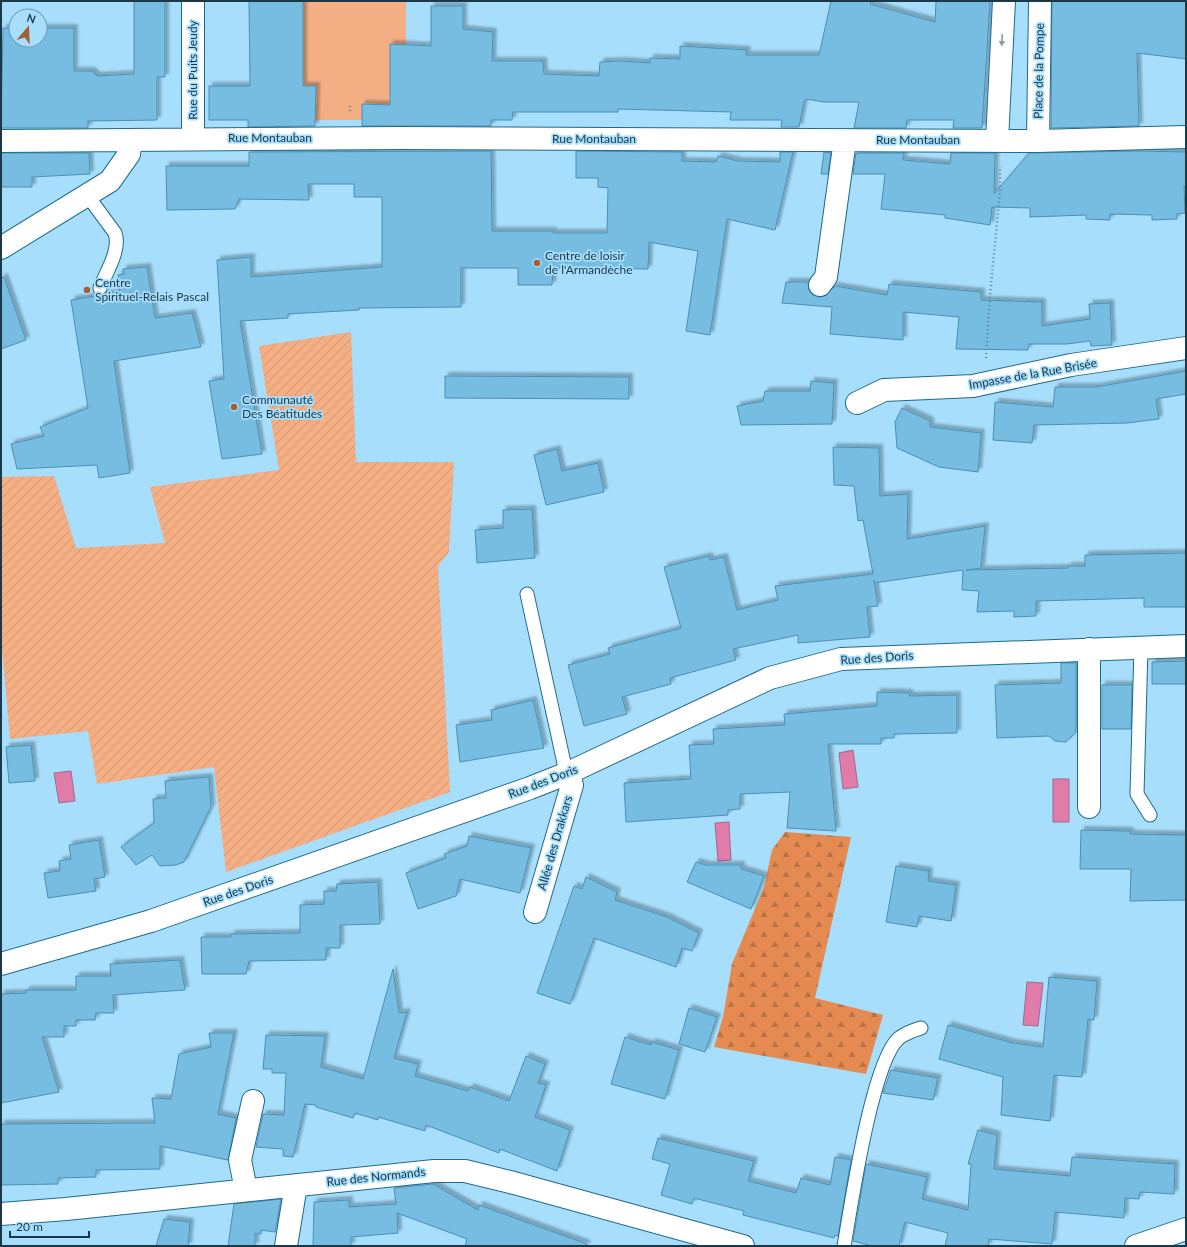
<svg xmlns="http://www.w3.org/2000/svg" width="1187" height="1247" font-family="Lato,sans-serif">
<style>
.forest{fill:url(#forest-firs)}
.garden{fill:url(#garden-furrows)}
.pitch{fill:#f3ae84}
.water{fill:#df7ca9;stroke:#a4688c}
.building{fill:#76bde1;stroke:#4a90b3;filter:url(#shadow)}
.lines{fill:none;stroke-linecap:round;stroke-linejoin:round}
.service-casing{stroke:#1f6a8c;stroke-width:15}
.minor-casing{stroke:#1f6a8c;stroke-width:24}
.path{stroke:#5a8499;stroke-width:2.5;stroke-dasharray:1 3;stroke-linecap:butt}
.service{stroke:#fff;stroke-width:13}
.minor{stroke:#fff;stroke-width:22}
.oneway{fill:#8c9ca3}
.poi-dot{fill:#a35e31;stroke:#a6defc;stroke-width:1.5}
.labels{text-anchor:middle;stroke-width:3.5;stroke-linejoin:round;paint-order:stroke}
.street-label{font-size:12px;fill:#1a3847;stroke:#a6defc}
.poi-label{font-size:12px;fill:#1a3847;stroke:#a6defc;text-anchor:start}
</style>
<defs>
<pattern id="forest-firs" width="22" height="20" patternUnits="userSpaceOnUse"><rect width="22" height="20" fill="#e58a50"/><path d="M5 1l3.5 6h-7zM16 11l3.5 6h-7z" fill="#b97244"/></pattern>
<pattern id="garden-furrows" width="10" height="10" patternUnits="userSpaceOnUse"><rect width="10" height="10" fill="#f3ae84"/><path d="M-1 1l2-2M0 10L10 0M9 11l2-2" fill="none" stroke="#d09673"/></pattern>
<filter id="shadow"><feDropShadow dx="3.5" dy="-3.5" stdDeviation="1" flood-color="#0004"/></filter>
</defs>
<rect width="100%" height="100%" fill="#a6defc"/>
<!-- forest -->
<path class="forest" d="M785,832L851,837L815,998L883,1015L866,1074L714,1047L723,1017L732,964L764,887L772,850Z"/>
<!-- garden -->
<path class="garden" d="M351,332L356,462H454L449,552L438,566L450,792L226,872L214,767L97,784L88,731L10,739L1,636V477L54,476L76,548L165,543L150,487L279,470L259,346Z"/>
<!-- pitch -->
<path class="pitch" d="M303,1H406V45H390V105L362,104V120H315L316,86H303Z"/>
<!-- water -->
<path class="water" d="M853,750L858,787L843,789L839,753Z
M71,771L75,801L59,803L54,773Z
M1053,779H1069V822H1053Z
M729,822L731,860L718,861L715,823Z
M1027,982L1043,983L1038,1026L1023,1025Z"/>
<!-- building -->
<path class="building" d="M134,1H165V77H157V120L88,121V128H1L3,28H16V40H40V28H74V71H92L97,76L134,74Z
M249,1H303V86H316L315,126L248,127V120H209V86H250Z
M831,1H871L870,4L935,22L936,1H990L982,128H953L954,120H907L906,128H854L859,102H824L806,99L804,102L799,127H781L782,120H730L731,112L618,109V112H513L512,120H491V126H362V104L390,105V44L431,46V6H463V29L493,32L492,61H543L544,74L599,76L600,62L621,61L650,63V58L680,59V46L747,50L746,55H819Z
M1052,1H1186V59L1137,53L1139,126L1051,128Z
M491,151L492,231H553V233H607L608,188L598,187V178H576V151L682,152V161L716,162L718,156L738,161L780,162V152H793L775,230L727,219L710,335L686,331L698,251L649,242L648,269L553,268L552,285H518V268H461V307L359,308V310L288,314V318L240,321L262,454L222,459L209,381L224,379L217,260L251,257V277L382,267V197H354V184H308L309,200L239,199L235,209L167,210L166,166H249V152Z
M1139,151L1186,152V187L1184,186L1185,213L1177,214V219L1152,220V215L1110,214V220L1086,219V215L1030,217V208L992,207L990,225L945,218V215L881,209L885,174H853L856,153H904L903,160L950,164L951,153H995L994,194L1029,153Z
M824,152L831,153L828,174H821Z
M1,153H89L90,174L32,177V187H1Z
M147,267L155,318L192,313L201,347L114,361L130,473L99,478L97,465L17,469L11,444L44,436L40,427L88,408L71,300L120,292L118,275L124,274L123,269Z
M4,277L26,340L1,349V278Z
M786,282H808L809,290L813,295L819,297L825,296L835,286L887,295L889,284L981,292V300L1042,302V326L1090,319L1089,304L1110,303L1112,345L1091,346L1090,341L1067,344H1029L1028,350L956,349L959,317L903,312V340L830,334L832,307L782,303Z
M1186,371V394L1156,399L1159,419L1127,423L1034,425L1032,443L993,440L995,402L1053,407L1055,387H1096Z
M445,376L629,377V399L445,398Z
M811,381L834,383L832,424L741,425L737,406L763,401L765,391H810Z
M902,408L930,421V427L981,433L978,472L939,467L897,448L895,422Z
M833,447L879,448L880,496L908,494L907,539L985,526L981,568L966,570L1068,568V566H1085V555L1186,553V607H1144V598L1036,601V616L1014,617V611L977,612L979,591L962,590L963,570L874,583V580L878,606L867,607L870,637L798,643V635L733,649L736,660L670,678L671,684L622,697L627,714L584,726L568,665L610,654L608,648L681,628L664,567L709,556L710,560L724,557L737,610L778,600L775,586L873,574L863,520L858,521L854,486L834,485Z
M557,449L562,471L598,463L604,492L546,505L534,455Z
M532,509L535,558L477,563L475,530L503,528V510Z
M1186,661V684H1152V662Z
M1061,663H1076V732L1066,742L1055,741L1049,736L997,738L995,685L1061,683Z
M1102,685H1132L1131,729H1102Z
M877,692L909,693L910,696L957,695V733L894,734V738H881V744H828L836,831L787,828L790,792L740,794V809L728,810V815L626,822L624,783L691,779L689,745L714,744L713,729L785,725L784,714L877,706Z
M533,700L544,748L460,762L456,725L492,720L491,710Z
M31,745L35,781L9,783L6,747Z
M209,777L211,807L184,862L176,865L160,866L152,855L136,865L121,847L154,823L153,799L166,798L165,781Z
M1081,830L1130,831V834L1186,835V900L1130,901L1131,869H1080Z
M469,836L531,848L520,893L460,879L456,896L418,909L406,873L446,858L444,854L467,846Z
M99,840L105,877L94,879L96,891L48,898L44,873L60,871L59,861L71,859L69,845Z
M696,862L706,865H741V869L764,876L751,909L687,882Z
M896,866L929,871L928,881L956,885L951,921L919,916L917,927L886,922Z
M586,877L617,892L615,900L667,917L699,933L692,951L682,948L676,967L594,938L570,1004L537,993L574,886L582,889Z
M378,882L380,924L340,925V948H326V960L249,961L246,974H202L201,937H231V934L300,933V905L324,904V891H336L337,884Z
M180,960L185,990L113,995L114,1013H96L95,1020H76V1026H64V1037H42L59,1092L1,1103V994L26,993V990H76V976H111L110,964Z
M393,969L399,1013L407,1012L394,1058L418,1064L415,1076L468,1091L470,1087L509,1101L526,1056L545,1064L538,1083L546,1085L535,1117L570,1130L557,1171L500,1149L499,1153L426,1125L425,1131L378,1117V1120L355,1113L353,1118L316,1107V1105L305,1104L293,1157L283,1156V1149L256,1147L263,1114L284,1115L286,1073H272V1069H263L266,1035L325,1036L321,1067L363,1079Z
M1049,977L1097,981L1094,1020L1088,1019L1082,1077L1054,1075L1050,1121L1001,1115L1003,1077L939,1059L948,1025L1013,1043L1043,1047Z
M689,1008L717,1017L705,1052L679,1044Z
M209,1033H234L218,1114L236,1118L228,1160L160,1146V1169L96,1170V1177L58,1178V1184L1,1185V1124L155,1123L152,1098L171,1099L179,1054L211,1047Z
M625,1037L651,1045L652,1042L679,1050L665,1099L611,1084Z
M891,1070L938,1078L933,1100L883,1093Z
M978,1130L997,1135L994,1169L1070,1176L1072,1157L1175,1164L1174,1194L1140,1192L1139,1199L1125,1198L1124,1218L1055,1212L1052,1244L989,1239L988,1246H945L948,1233L905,1222L899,1246H872L853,1241L866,1164L927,1177L922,1199L968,1210L971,1164H968Z
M658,1138L754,1161L748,1181L796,1193L801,1178L830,1185L835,1157L851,1160L838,1236L835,1235L834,1238L743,1215L744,1211L694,1198L692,1204L661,1195L670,1164L652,1159Z
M433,1184L478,1210L479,1205L587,1244V1246H465L467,1239L397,1213L398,1233L351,1237V1246H313L314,1202L349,1200V1207L396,1204L394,1188Z
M281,1199L275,1232L261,1230V1234L255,1233V1246H228L234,1204Z
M164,1219L190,1222L188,1246H156Z"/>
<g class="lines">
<!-- service casing -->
<g class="service-casing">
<path id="service" d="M87,195L115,233C121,250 106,272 100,288
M527,594L564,763L568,773
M1141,647L1137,794L1150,815
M844,1246C851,1206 872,1061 899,1038C906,1033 914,1030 921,1028"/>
</g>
<!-- minor casing -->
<g class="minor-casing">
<path id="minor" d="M193,139V1
M1,141L399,138L1038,141L1186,137
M997,141L1004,1
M1038,141L1040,1
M1,248L110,181L129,154L131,141
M820,285L826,277L845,140
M857,403L884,390L973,386L1071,365L1186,348
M1089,807V649
M535,912L572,785L568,773
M1,964L151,921L530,788L568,773L770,678L841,659L1186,646
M246,1190L240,1160L253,1101
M1,1214L66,1209L434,1171H465L514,1183L743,1246
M286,1246L296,1185
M1136,1246L1186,1229"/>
</g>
<!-- path -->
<path class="path" d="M350,106V114
M986,358L990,295L1000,192V166"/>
<!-- service -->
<use href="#service" class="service"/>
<!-- minor -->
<use href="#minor" class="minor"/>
</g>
<!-- one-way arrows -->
<defs><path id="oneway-solid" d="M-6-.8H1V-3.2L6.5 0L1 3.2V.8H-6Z"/></defs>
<use class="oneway" href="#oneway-solid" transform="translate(1002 40) rotate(93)"/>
<!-- markers -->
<g class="poi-dot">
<circle cx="537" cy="263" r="4"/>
<circle cx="87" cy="290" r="4"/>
<circle cx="234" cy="407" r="4"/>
</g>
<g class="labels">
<!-- street labels -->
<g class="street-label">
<text transform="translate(193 70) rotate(-90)" y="4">Rue du Puits Jeudy</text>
<text transform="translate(1039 71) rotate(-89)" y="4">Place de la Pompe</text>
<text x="270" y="142">Rue Montauban</text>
<text x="594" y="143">Rue Montauban</text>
<text x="918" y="144">Rue Montauban</text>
<text transform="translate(1033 374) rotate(-10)" y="4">Impasse de la Rue Brisée</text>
<text transform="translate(877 658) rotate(-4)" y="4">Rue des Doris</text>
<text transform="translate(543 782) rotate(-21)" y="4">Rue des Doris</text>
<text transform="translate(555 843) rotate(-74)" y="4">Allée des Drakkars</text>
<text transform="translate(238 891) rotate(-19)" y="4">Rue des Doris</text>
<text transform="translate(376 1177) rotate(-6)" y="4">Rue des Normands</text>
</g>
<!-- poi labels -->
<g class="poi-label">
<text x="545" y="260">Centre de loisir<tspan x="545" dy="14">de l'Armandèche</tspan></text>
<text x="95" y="287">Centre<tspan x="95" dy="14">Spirituel-Relais Pascal</tspan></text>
<text x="242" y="404">Communauté<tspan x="242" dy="14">Des Béatitudes</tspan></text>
</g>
</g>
<!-- border -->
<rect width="1187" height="1247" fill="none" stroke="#1a3847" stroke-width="4"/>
<!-- north arrow -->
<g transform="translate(28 28) rotate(19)"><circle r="19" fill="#a6defc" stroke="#6e9cb4"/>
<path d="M0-3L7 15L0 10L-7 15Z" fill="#a35e31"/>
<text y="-6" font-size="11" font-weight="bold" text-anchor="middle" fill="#1a3847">N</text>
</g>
<!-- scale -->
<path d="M10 1231v6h79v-6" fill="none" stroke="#1a3847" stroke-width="2"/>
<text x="16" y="1231" font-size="12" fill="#1a3847" stroke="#a6defc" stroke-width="3" paint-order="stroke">20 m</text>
</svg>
